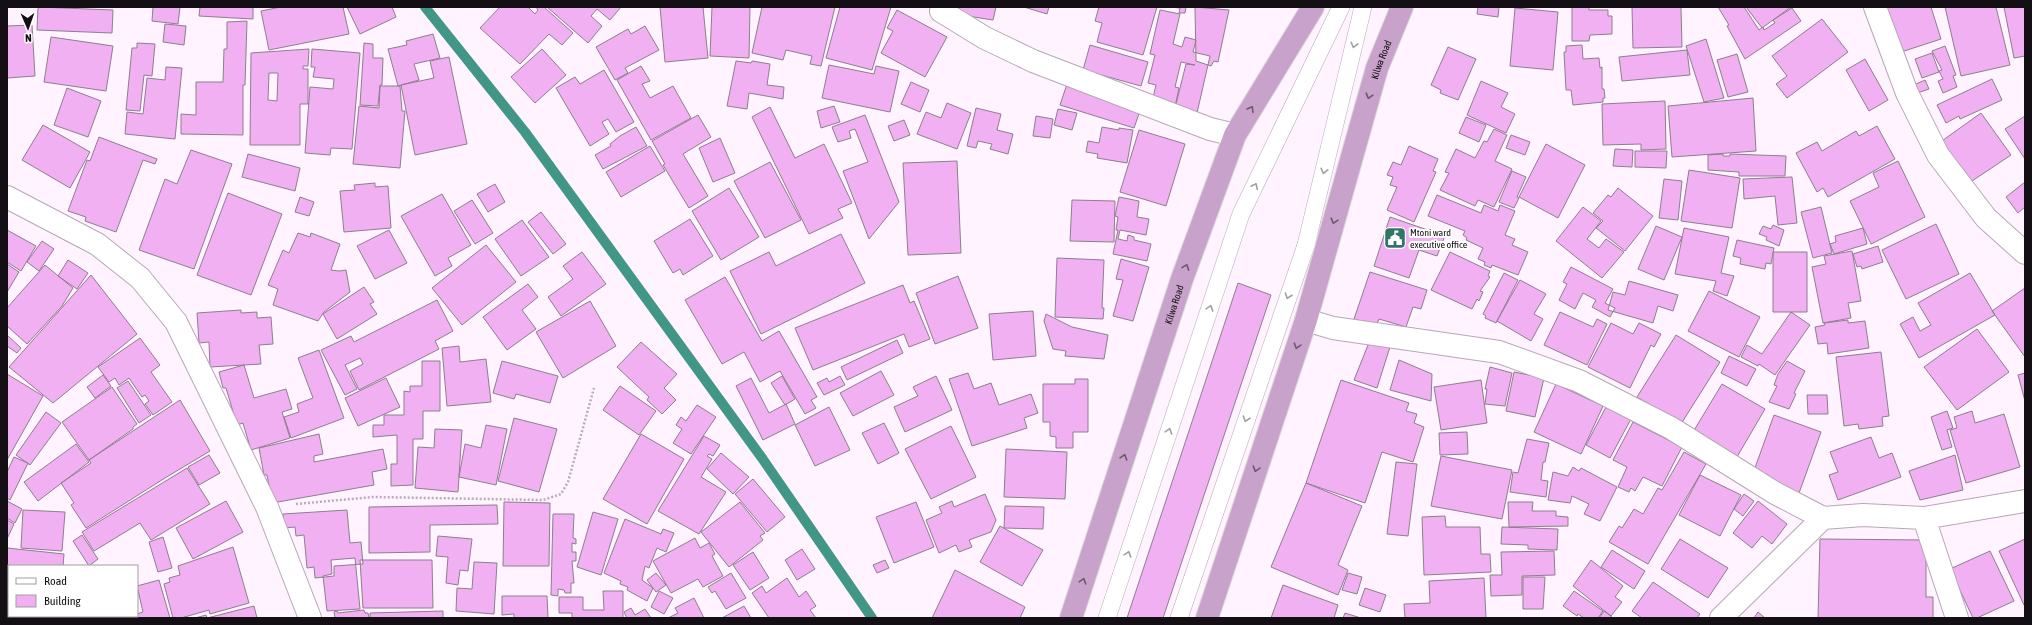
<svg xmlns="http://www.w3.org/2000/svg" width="2032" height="625" font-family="'Asap Condensed',sans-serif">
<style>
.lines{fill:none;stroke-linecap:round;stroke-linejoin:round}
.stream{stroke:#429688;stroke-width:10}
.building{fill:#f1b0f2;stroke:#8e7e8e;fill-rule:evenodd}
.service-casing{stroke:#b8a7b8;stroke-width:18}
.minor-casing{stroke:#b8a7b8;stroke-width:24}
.trunk-casing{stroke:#d9d9d9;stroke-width:24}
.path{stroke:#b7aeb7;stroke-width:2.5;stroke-dasharray:2 2;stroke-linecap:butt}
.service{stroke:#fff;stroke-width:17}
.minor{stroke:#fff;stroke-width:22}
.trunk{stroke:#c8a2ca;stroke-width:22}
.oneway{stroke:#a19fa1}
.oneway2{stroke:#6e586f}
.labels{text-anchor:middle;stroke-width:4;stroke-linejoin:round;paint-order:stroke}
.street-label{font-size:10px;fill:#140f14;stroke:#fff}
.poi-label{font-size:10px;fill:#140f14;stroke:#fff;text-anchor:start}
</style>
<rect width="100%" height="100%" fill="#fef3fe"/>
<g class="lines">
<!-- stream -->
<path class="stream" d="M425,7L525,132L762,458L872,618"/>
</g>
<!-- building -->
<path class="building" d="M38,7L113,10L112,33L37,30Z
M153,7H180L178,24L152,21Z
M200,7H253V19L199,16Z
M281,7H343L349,34L269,50L261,11Z
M347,7H392L396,17L360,34Z
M500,7H528L535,14L538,10L536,7H544L573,33L562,45L549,34L520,64L480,28Z
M547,7H621L610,20L597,9L591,16L602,26L588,43Z
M660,7H703L708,58L665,62Z
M712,7H750L749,58L710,56Z
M762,7H835L821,66L810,64L812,56L786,50L783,60L752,53Z
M840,7H891L872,70L826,58Z
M949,7H996L993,20L948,13Z
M1024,7H1049L1047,14Z
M1099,7H1157L1143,55L1097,42L1102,23L1095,21Z
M1170,7H1186L1185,13H1179L1180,8Z
M1195,7L1229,10L1218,62L1214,61L1211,66L1196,61Z
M1478,7H1499L1498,17L1477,14Z
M1572,7H1589V10H1608V16H1612V34L1590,35L1589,41H1572Z
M1632,7H1681L1682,47L1633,48Z
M1718,7H1744L1759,30L1763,27L1764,30L1775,23L1773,20L1792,8L1801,21L1745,59L1727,26L1729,25Z
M1746,7H1791L1762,28Z
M1882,7H1931L1941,39L1898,53Z
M1945,7H1996L2010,65L1961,76Z
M2004,7H2025V56L2014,58Z
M1515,8L1558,12L1553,70L1510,66Z
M897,10L947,37L925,77L881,53L893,31L887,28Z
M1160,10L1180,14L1173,44L1182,47L1185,37L1196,40L1193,52L1210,56L1197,113L1175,108L1186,64L1195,65L1181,62L1175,87L1179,88L1175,107L1152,102L1156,85L1148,83L1155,55L1150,54Z
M1822,19L1848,52L1787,98L1776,84L1787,76L1772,56Z
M247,21L245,85H243V135L181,134V114L196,115V82H223L224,49H227V22Z
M165,24L186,26L184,45L163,42Z
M32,25L35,76L7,78V26Z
M645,26L659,50L625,68L628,73L615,80L596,47L628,29L631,34Z
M433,34L440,58L414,64L419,80L398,86L388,49L407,45L406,41Z
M51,37L113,46L106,91L44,82Z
M1706,39L1724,98L1704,102L1686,46Z
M137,43L155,44L152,76L144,75L140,111L126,110L132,48H137Z
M364,43L373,44V58H383L382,85H380L378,106L360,105Z
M1090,45L1148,62L1141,86L1083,70Z
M1582,45L1583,59L1599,58L1600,68L1602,67V89H1604L1605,98H1603V102L1573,105L1571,90H1566L1564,52H1566V46Z
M1945,46L1956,75L1953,76L1957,87L1943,93L1938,81L1943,79L1939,71L1942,70L1932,51Z
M1448,47L1476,59L1458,100L1440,93L1441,90L1431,85Z
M309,49L308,66H303V69H308V104H300V145H250L251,53ZM269,73H278L277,101L268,100Z
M312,49L360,53L352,149L331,148L330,155L305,153L310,87L333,89L334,79L313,77L315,67H311Z
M542,49L566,75L535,103L511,77Z
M1687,50L1690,75L1622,81L1619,57Z
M1932,53L1939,72L1922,78L1915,59Z
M1737,54L1748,92L1728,97L1717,60Z
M449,57L467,144L415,155L401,85L434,78L430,61Z
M1865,59L1888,100L1869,111L1846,70Z
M736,61L751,63L752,61L770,64L767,85L784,87L783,99L749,93L747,109L727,106Z
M829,65L874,74L876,66L899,71L890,112L822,98Z
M641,66L650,81L642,84L650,98L673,86L691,118L651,140L617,80Z
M166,67L182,68L175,139L125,134L127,112L143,114L147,78L165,80Z
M604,70L634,122L616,132L608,119L602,122L609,134L590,146L556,88L575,77L580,84Z
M1992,79L2002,100L1960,119L1959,116L1946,123L1937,105Z
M1925,80L1929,89L1917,93L1914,85Z
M1481,81L1508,93L1501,107L1515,114L1506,133L1467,115Z
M911,82L929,90L920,112L901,104Z
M1067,84L1141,108L1134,128L1060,105Z
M380,86H400L402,111H405L400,168L353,164L359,106L379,108Z
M67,88L101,101L88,137L54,125Z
M1753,98L1756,151L1672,157L1668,106Z
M1665,101L1666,149L1641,150V144L1603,145L1602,104Z
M947,103L971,113L957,149L917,134L926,112L941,118Z
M834,106L840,122L821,128L817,111Z
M770,107L795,158L824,144L852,203L838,209L843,218L809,234L752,117Z
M976,108L1001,114L997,130L1013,134L1008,154L990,149L992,144L978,141L976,148L967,146Z
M1058,109L1077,113L1072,130L1054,125Z
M1981,113L2011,155L1966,185L1939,143Z
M698,115L711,137L683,154L708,196L689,208L663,165L665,164L652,141Z
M865,115L899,202L869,239L843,171L868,162L855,129L849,131L851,138L838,142L832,127Z
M1036,116L1053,119L1050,138L1033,136Z
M2025,116V159L2005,129Z
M1466,117L1486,125L1479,142L1459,133Z
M904,120L910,135L894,141L888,126Z
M43,125L90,152L70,188L22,160Z
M1877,126L1895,159L1828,197L1823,188L1817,192L1796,153L1817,142L1822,151L1856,131L1859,136Z
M636,127L647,146L603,169L595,155L611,146L610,144L620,136Z
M1102,127L1119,130V128L1133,130L1127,163L1097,158L1098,154L1086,152L1088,141L1099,143Z
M1494,129L1507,135L1495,161L1512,169L1494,207L1478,200L1475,206L1440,190L1449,173L1445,172L1456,149L1475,158L1484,141L1487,142Z
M1139,130L1185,144L1166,206L1120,192Z
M1511,135L1530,142L1525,155L1506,148Z
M99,137L157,159L155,164L143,160L116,232L85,221L86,217L68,211L87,160L90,161Z
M720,138L735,173L713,182L699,148Z
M1546,144L1585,165L1558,218L1519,197Z
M650,146L665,171L621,197L606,172Z
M1409,146L1438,159L1433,171L1436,172L1414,222L1387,210L1397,187L1390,185L1393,177L1387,175L1393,162L1401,165Z
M1615,149L1633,150L1632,167L1613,166Z
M191,150L232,164L194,269L139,250L165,179L177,184Z
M1635,151H1667L1666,168L1635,167Z
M248,154L300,168L295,191L242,177Z
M1723,154V156H1730V154L1786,156L1785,176H1739V172L1708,170V155Z
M957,161L961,253L908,255L903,163Z
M1898,161L1925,217L1871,244L1850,201L1879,187L1873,173Z
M770,162L801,220L765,238L734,181Z
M1689,170L1740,178L1732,228L1681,221Z
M1512,171L1526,177L1517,197L1519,198L1514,208L1499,202Z
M1792,177L1797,223L1778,225L1775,196L1744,199L1743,179Z
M1664,179L1682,181L1678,220L1659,218Z
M2025,182V207L2018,213L2006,197Z
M375,183V187L388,186L391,228L344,232L340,191L355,190L354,185Z
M495,184L505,202L488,212L477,194Z
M729,188L759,237L721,260L692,211Z
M1618,188L1653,216L1625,251L1596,228L1603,221L1593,213L1608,195L1611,197Z
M228,193L282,214L251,295L197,275Z
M442,194L471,245L448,258L452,266L435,276L401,216Z
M1437,195L1481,213L1484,205L1498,211L1500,205L1515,211L1505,235L1515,239L1512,245L1528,252L1518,275L1492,265L1491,268L1484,265L1485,262L1478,259L1483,248L1466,240L1467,238L1463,235L1465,231L1428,216Z
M300,197L314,202L309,216L295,212Z
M1119,197L1139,201L1137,217L1149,219L1146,235L1120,230L1118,239L1127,241L1128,235L1134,237V240L1151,244L1147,261L1113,254L1118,230H1116L1118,217L1115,216Z
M472,200L493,233L475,244L454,211Z
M1072,200L1115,201L1114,242L1070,241Z
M1583,207L1601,221L1587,239L1599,248L1606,239L1624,252L1602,278L1556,241Z
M1821,207L1832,253L1813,258L1801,212Z
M541,212L566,244L553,254L528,222Z
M1390,217L1445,236L1437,256L1419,250L1409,278L1374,266Z
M690,219L713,256L683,275L680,269L673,273L654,241Z
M522,220L549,257L521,276L495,239Z
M1936,224L1959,274L1906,299L1882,250Z
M1773,225L1784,230L1779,246L1766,240L1767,237L1759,234L1763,226L1771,229Z
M1656,226L1682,237L1664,280L1638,269Z
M1684,228L1729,237L1721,273L1734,276L1727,296L1713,291L1716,281L1675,274Z
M1863,228L1867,244L1834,254L1830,244L1836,242L1835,236Z
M7,230L36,246L21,271L7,262Z
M389,230L407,263L375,279L357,246Z
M298,233L310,237L311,233L340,244L331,270L339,271L346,270L350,292L324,312L318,321L273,305L278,289L268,285L283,250L289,253Z
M841,234L865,283L761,334L730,271L769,252L776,266Z
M1737,240L1774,248L1771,264L1766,263L1765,269L1740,264L1741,258L1733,256Z
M42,241L54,249L39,271L27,262Z
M486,245L516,282L462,325L432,288Z
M1878,246L1883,262L1862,269L1861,266L1857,267L1853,254Z
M1852,251L1861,301L1848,303L1851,318L1823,323L1812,267L1826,264L1824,256Z
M582,252L606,284L561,316L548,297L573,279L563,266Z
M1450,252L1490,271L1488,276L1490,277L1480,291L1483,292L1479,301L1477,299L1472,309L1431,290Z
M1773,252H1807V312H1773Z
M1057,258L1104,260L1102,308H1104L1103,319L1055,317Z
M1121,259L1149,267L1133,321L1113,316L1123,280L1116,279Z
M68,260L88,273L77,289L58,276Z
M7,264L19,272L7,292Z
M45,265L73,288L62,306L27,344L7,326V308Z
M1571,267L1613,289L1605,303L1615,308L1610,317L1592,307L1596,300L1583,293L1575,309L1559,300L1567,284L1563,282Z
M1370,272L1427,290L1421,309L1413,307L1406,327L1379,319L1376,326L1354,319Z
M1504,273L1518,280L1496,323L1485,318L1486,316L1483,314Z
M1970,273L1995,315L1919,358L1900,324L1913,317L1920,331L1931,325L1918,303Z
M91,275L137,334L53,403L9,367Z
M958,276L978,328L935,344L916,293Z
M725,277L762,341L779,331L817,397L811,400L816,408L805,414L780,371L760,382L744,352L722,364L685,300Z
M1520,280L1546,294L1534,314L1543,319L1531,341L1497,321Z
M1629,281L1678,295L1673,311L1658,306L1653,323L1608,310L1613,292L1625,295Z
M1238,283L1271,295L1163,618H1127Z
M528,284L538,297L522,310L536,329L507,350L483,317Z
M903,285L910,303L914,301L930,339L909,347L904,334L813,370L795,328Z
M364,287L374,302L370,304L377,314L337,339L323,314Z
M2025,288V357L1992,311Z
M1709,291L1760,317L1739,357L1688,331Z
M437,300L453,331L435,341L439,349L359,390L350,371L363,364L360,358L345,365L357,389L345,395L321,350L351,336L354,342Z
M590,301L616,346L563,378L536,332Z
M241,310V313L257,312V318L271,317L273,344L259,345L261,364L210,367L209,342L199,343L197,313Z
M1033,311L1036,356L993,360L989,314Z
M1560,312L1593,327L1597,319L1607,324L1587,365L1544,345Z
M1791,312L1810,325L1775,375L1759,364L1758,366L1741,357L1747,345L1762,354Z
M1046,314L1072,327L1108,335L1104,359L1065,356L1066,351L1053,349L1044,321Z
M1848,320V323L1865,321L1869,348L1828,354L1827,343L1818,344L1815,327L1825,325L1824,323Z
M1611,323L1633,334L1639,323L1661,334L1654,347L1651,345L1630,388L1588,367Z
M1977,329L2009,372L1957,410L1924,367Z
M7,335L21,348L17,353L7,346Z
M1676,335L1720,362L1681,424L1637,397Z
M140,338L160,365L151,372L172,402L153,415L145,404L149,401L145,395L142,397L129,378L119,385L115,378L109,382L98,367Z
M897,340L903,353L847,380L841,367Z
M1370,340L1390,347L1377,388L1354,380Z
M641,342L677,374L664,388L676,400L662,414L647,400L649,397L617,367Z
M459,346L460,362L486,359L491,402L447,406L442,348Z
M319,350L344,418L291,438L284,417L299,412L297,404L313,398L298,358Z
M1881,352L1889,416L1882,417L1883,426L1859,429L1858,424L1844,426L1836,357Z
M1729,356L1756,369L1747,386L1721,373Z
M1399,360L1432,374L1431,401L1390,390Z
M422,361H440V411H423V439H413V485L391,486V464H397V435L373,437V425H384V415H404V391L410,392V386H422Z
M502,361L558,376L550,403L516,394L514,399L493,393Z
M1787,361L1805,371L1794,393L1796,394L1789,409L1769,402L1777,386L1774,385L1778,374Z
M244,365L254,398L286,389L292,409L282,412L290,438L251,450L243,423L237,425L226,388H223L219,372Z
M1490,367L1512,373L1505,406L1485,404L1487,389H1485Z
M881,371L894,395L853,416L840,393Z
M1514,372L1544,378L1535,417L1506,411Z
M968,373L974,389L991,383L999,405L1031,394L1038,413L1024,418L1027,428L972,446L949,379Z
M2025,373V401L2018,375Z
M7,374L43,396L7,460Z
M103,375L111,386L95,398L87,387Z
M782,376L795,399L785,405L771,383Z
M840,376L845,385L824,395L817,383L827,378L829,382Z
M936,376L952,410L905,432L894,407L918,396L913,387Z
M386,378L400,407L358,426L345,398Z
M751,378L769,413L786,404L795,424L763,440L736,386Z
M1075,379H1088V432H1073V448H1056V437L1050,436V422H1043V384H1075Z
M1341,380L1409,403L1406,411L1417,414L1414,423L1424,427L1413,462L1382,452L1365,503L1306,483Z
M1481,380L1487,423L1441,430L1434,387Z
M128,381L151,415L139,423L117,388Z
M1556,384L1603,406L1581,454L1534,432Z
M1722,384L1765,409L1734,462L1690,437Z
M620,386L656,411L639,435L603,410Z
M112,387L137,424L133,427V429L89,460L62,422Z
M1807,395H1827L1828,414H1808Z
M180,400L210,451L165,478L86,528L71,505L74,503L61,483L91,463L89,460Z
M697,405L716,417L691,454L673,443L682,429L676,425L681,417L686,421Z
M829,407L850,450L815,466L795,425Z
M1606,407L1631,419L1610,458L1586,445Z
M1947,411L1953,428L1947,430L1952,447L1942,450L1931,417Z
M1972,411L1975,423L2004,414L2020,467L1966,483L1950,430L1957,428L1954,417Z
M46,412L61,423L30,465L16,455Z
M1774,415L1821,432L1798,496L1751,479Z
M514,418L557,429L539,492L498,481Z
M1633,422L1682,447L1662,486L1643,477L1635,491L1631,488L1629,492L1618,487L1627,467L1613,460Z
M884,423L899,453L878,464L862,433Z
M486,425L507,429L496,485L459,477L465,444L481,448Z
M951,426L976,477L931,499L905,449Z
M435,429L462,430L458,492L415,488L418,447L434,448Z
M1467,432L1468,454L1440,455L1439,433Z
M319,434L323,454L314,456V462L383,449L387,469L372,472L374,485L272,503L267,475H264L259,448Z
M641,434L684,459L647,524L603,499Z
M704,436L720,445L713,456L709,454L707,456L712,459L701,477L726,492L699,534L658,511Z
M1871,437L1879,458L1892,453L1901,477L1838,500L1829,475L1838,472L1830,452Z
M1527,439L1549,443L1545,462H1543L1541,480L1548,481L1546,497L1510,492L1513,472L1518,473Z
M76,444L89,462L38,501L24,482Z
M1006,449L1067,452L1065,499L1004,497Z
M1684,452L1706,464L1648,564L1609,542L1619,526L1622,528L1634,509L1643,514L1658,488L1662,490Z
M721,453L749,477L733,494L707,469Z
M209,455L220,473L199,485L188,467Z
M1955,455L1963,490L1920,500L1909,471Z
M1441,456L1512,470L1502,519L1431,506Z
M14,457L28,463L10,500L7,498V472Z
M1396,462L1417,464L1408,536L1387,534Z
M1573,467L1579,471L1581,468L1617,487L1600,521L1584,514L1589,504L1572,496L1570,503L1548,500L1553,472L1568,476Z
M187,468L210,504L151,540L140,523L94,551L82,532Z
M1700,475L1741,495L1720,536L1679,515Z
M753,479L785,517L767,532L735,494Z
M1306,483L1362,506L1338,565L1348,570L1338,595L1271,567Z
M985,494L996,520L991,532L969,540L972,547L959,552L956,545L939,553L926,520L942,513L939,507L952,501L954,507Z
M1744,494L1754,501L1743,516L1734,509Z
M7,501L22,509L15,523L7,518Z
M226,501L243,532L193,559L176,528Z
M1758,501L1787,524L1772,544L1762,536L1752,548L1733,533Z
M504,502L550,503L549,566H503Z
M740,502L765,533L760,536L763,540L729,567L701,532Z
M916,502L934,547L894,563L876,517Z
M1508,502H1533L1532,511H1556V516L1568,517V526L1509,527Z
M497,505L498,524L430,525V552L369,553V507Z
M1005,506L1044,507L1043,529L1004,528Z
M23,510L65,512L62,551L21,548Z
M347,510L350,543L361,542L363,564L334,566V576L315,578L314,567L307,568L304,535L296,536L295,527L284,528L283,514Z
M593,512L618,519L601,575L577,567Z
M553,514H574L573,538L576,539V544L572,543V552H576V561H572L574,583H571V593H565L564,590L558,589V596L551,595Z
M1445,516L1446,527H1480L1481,554H1490L1491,572L1424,575L1422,517Z
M625,519L661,534L663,529L674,533L666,552L657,548L649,568L645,566L642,580L653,588L647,601L627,590L628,587L620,584L621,581L604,573Z
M7,520L14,524L7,539Z
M1000,526L1043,550L1022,586L980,562Z
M1502,527L1558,529L1557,550L1528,549V545L1501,544Z
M82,535L98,559L89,566L73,541Z
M438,536L472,539L468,571L460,570L458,585L446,583L448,557L436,556Z
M163,537L172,568L158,572L149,542Z
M695,538L700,548L709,543L715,554L712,556L723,576L703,587L698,579L671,593L653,561Z
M1680,539L1728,568L1708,598L1661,569Z
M1820,539L1926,540V597H1933V618H1818Z
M2025,539V604L2024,605L1999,551Z
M233,547L249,603L210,614L209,610L181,618H173L164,584L170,582L169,578L180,575L178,566Z
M7,548L64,554L63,566H9V571H7Z
M802,549L815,569L797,580L785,560Z
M1612,550L1645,571L1634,589L1601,567Z
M1554,551L1555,575L1522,576V595L1491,596L1490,575H1502L1501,552Z
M1990,551L2014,601L1977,618H1973L1950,569Z
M753,552L769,578L750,590L733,565Z
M355,558L360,609L327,611L323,576L332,574L331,560Z
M360,560H432L433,608H363Z
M885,560L889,568L877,573L873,565Z
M1591,560L1623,586L1615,597L1622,602L1611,616L1573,586Z
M474,562L497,563L494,614L456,611L457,588L472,589Z
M955,570L1025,607L1020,618H932Z
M656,573L666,585L656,592L647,580Z
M731,573L746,598L726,609L715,591L712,593L708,587Z
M1348,573L1362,577L1357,594L1342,590Z
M1523,577H1545L1543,609H1523Z
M787,578L799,597L806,591L816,606L810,610L816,618H769L752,593L762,586L766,593Z
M1484,578L1486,618H1405L1404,604L1430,603L1429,581Z
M159,580L170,618H129V616H137V614L143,612L137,586Z
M1653,582L1700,614L1697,618H1642L1632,611Z
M1283,585L1338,605L1334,618H1271Z
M1365,588L1386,595L1380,612L1359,605Z
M603,591H623V618H572V613H559V597H583V610H604Z
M659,591L673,598L664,614L651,607Z
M1574,591L1603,611L1598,618H1584L1578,614L1577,616L1563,606Z
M502,596H547L548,618H514V614L502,615Z
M694,598L704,618H668L678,613L675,608Z
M254,606L257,618H195L206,615L207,618Z
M744,606L751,618H722Z
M631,608L635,615L645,609L651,618H627L624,612Z
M364,610L365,613H368L369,618H335L334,612L337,611L338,613Z
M443,611V618H370V613Z
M1604,611L1613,618H1599Z
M1758,612L1765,618H1754Z
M1345,613L1361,618H1343Z
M13,616H70V618H13Z
M80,616H127V618H80Z"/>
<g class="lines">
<!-- service casing -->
<g class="service-casing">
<path id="service" d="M1107,618L1241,214L1341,7
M1179,618L1306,245L1363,7"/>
</g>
<!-- minor casing -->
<g class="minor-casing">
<path id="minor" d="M1875,7L1907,93L1938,155L1986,218L2025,253
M941,11L985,38L1033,61L1210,129L1235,135
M7,197L97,244L140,278L176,322L267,507L310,618
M1306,320L1333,328L1499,352L1579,381L1671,428L1775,493L1823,518L1863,515L1924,518L2025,501
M1924,518L1957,618
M1721,618L1823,518"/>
</g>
<!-- trunk casing -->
<g class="trunk-casing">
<g id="trunk">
<path id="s1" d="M1071,618L1182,279L1235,135L1313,7"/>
<path id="s2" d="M1207,618L1306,320L1377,68L1402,7"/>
</g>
</g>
<!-- path -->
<path class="path" d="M296,504L373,497L543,500L561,494L568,482L594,388"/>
<!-- service -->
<use href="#service" class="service"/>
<!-- minor -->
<use href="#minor" class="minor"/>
<!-- trunk -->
<use href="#trunk" class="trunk"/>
</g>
<!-- one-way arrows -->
<defs><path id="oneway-chevron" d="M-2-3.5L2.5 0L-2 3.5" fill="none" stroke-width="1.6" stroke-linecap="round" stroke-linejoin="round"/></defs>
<g class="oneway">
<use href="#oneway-chevron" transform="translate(1354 45) rotate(104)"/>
<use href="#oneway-chevron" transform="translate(1324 171) rotate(104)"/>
<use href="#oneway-chevron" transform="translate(1255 186) rotate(-64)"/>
<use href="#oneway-chevron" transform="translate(1288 296) rotate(109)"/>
<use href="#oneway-chevron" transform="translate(1210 308) rotate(-72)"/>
<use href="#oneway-chevron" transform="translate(1246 419) rotate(109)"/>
<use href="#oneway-chevron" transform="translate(1169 431) rotate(-72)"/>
<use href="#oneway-chevron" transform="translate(1128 554) rotate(-72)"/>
</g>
<g class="oneway2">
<use href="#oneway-chevron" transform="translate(1369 96) rotate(106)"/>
<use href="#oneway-chevron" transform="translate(1251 109) rotate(-59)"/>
<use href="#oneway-chevron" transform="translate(1334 221) rotate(106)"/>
<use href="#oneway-chevron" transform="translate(1186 267) rotate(-70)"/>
<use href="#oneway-chevron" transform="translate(1297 346) rotate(108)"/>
<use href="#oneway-chevron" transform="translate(1124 457) rotate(-72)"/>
<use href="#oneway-chevron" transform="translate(1256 469) rotate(108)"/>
<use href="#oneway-chevron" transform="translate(1083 581) rotate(-72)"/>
</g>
<!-- icons -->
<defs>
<g id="civic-square" transform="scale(1.15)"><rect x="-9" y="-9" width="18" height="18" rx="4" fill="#317568" stroke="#fff"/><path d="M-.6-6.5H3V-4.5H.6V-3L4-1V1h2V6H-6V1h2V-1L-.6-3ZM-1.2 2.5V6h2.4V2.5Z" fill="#fff"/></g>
</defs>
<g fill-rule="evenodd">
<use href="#civic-square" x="1395" y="238"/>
</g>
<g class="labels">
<!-- street labels -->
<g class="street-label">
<text dy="4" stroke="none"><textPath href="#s2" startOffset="585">Kilwa Road</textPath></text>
<text dy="4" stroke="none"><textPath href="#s1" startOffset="330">Kilwa Road</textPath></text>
</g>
<!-- poi labels -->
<g class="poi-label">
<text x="1410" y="236">Mtoni ward<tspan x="1410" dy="12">executive office</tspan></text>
</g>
</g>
<!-- border -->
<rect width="2032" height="625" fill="none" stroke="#140f14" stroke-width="16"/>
<!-- legend -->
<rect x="8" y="565" width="130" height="52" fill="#ffffff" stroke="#a19fa1"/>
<rect x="16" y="578" width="20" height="6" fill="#ffffff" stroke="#a19fa1"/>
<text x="44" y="585" font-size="12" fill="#140f14">Road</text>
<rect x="16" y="595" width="20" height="12" fill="#f1b0f2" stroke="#a19fa1"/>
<text x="44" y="605" font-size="12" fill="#140f14">Building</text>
<!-- north arrow -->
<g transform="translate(28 28) rotate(178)" stroke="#ffffff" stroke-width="3" paint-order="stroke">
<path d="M0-3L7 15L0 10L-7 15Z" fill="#140f14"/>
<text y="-6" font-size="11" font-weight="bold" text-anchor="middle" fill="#140f14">N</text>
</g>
</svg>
